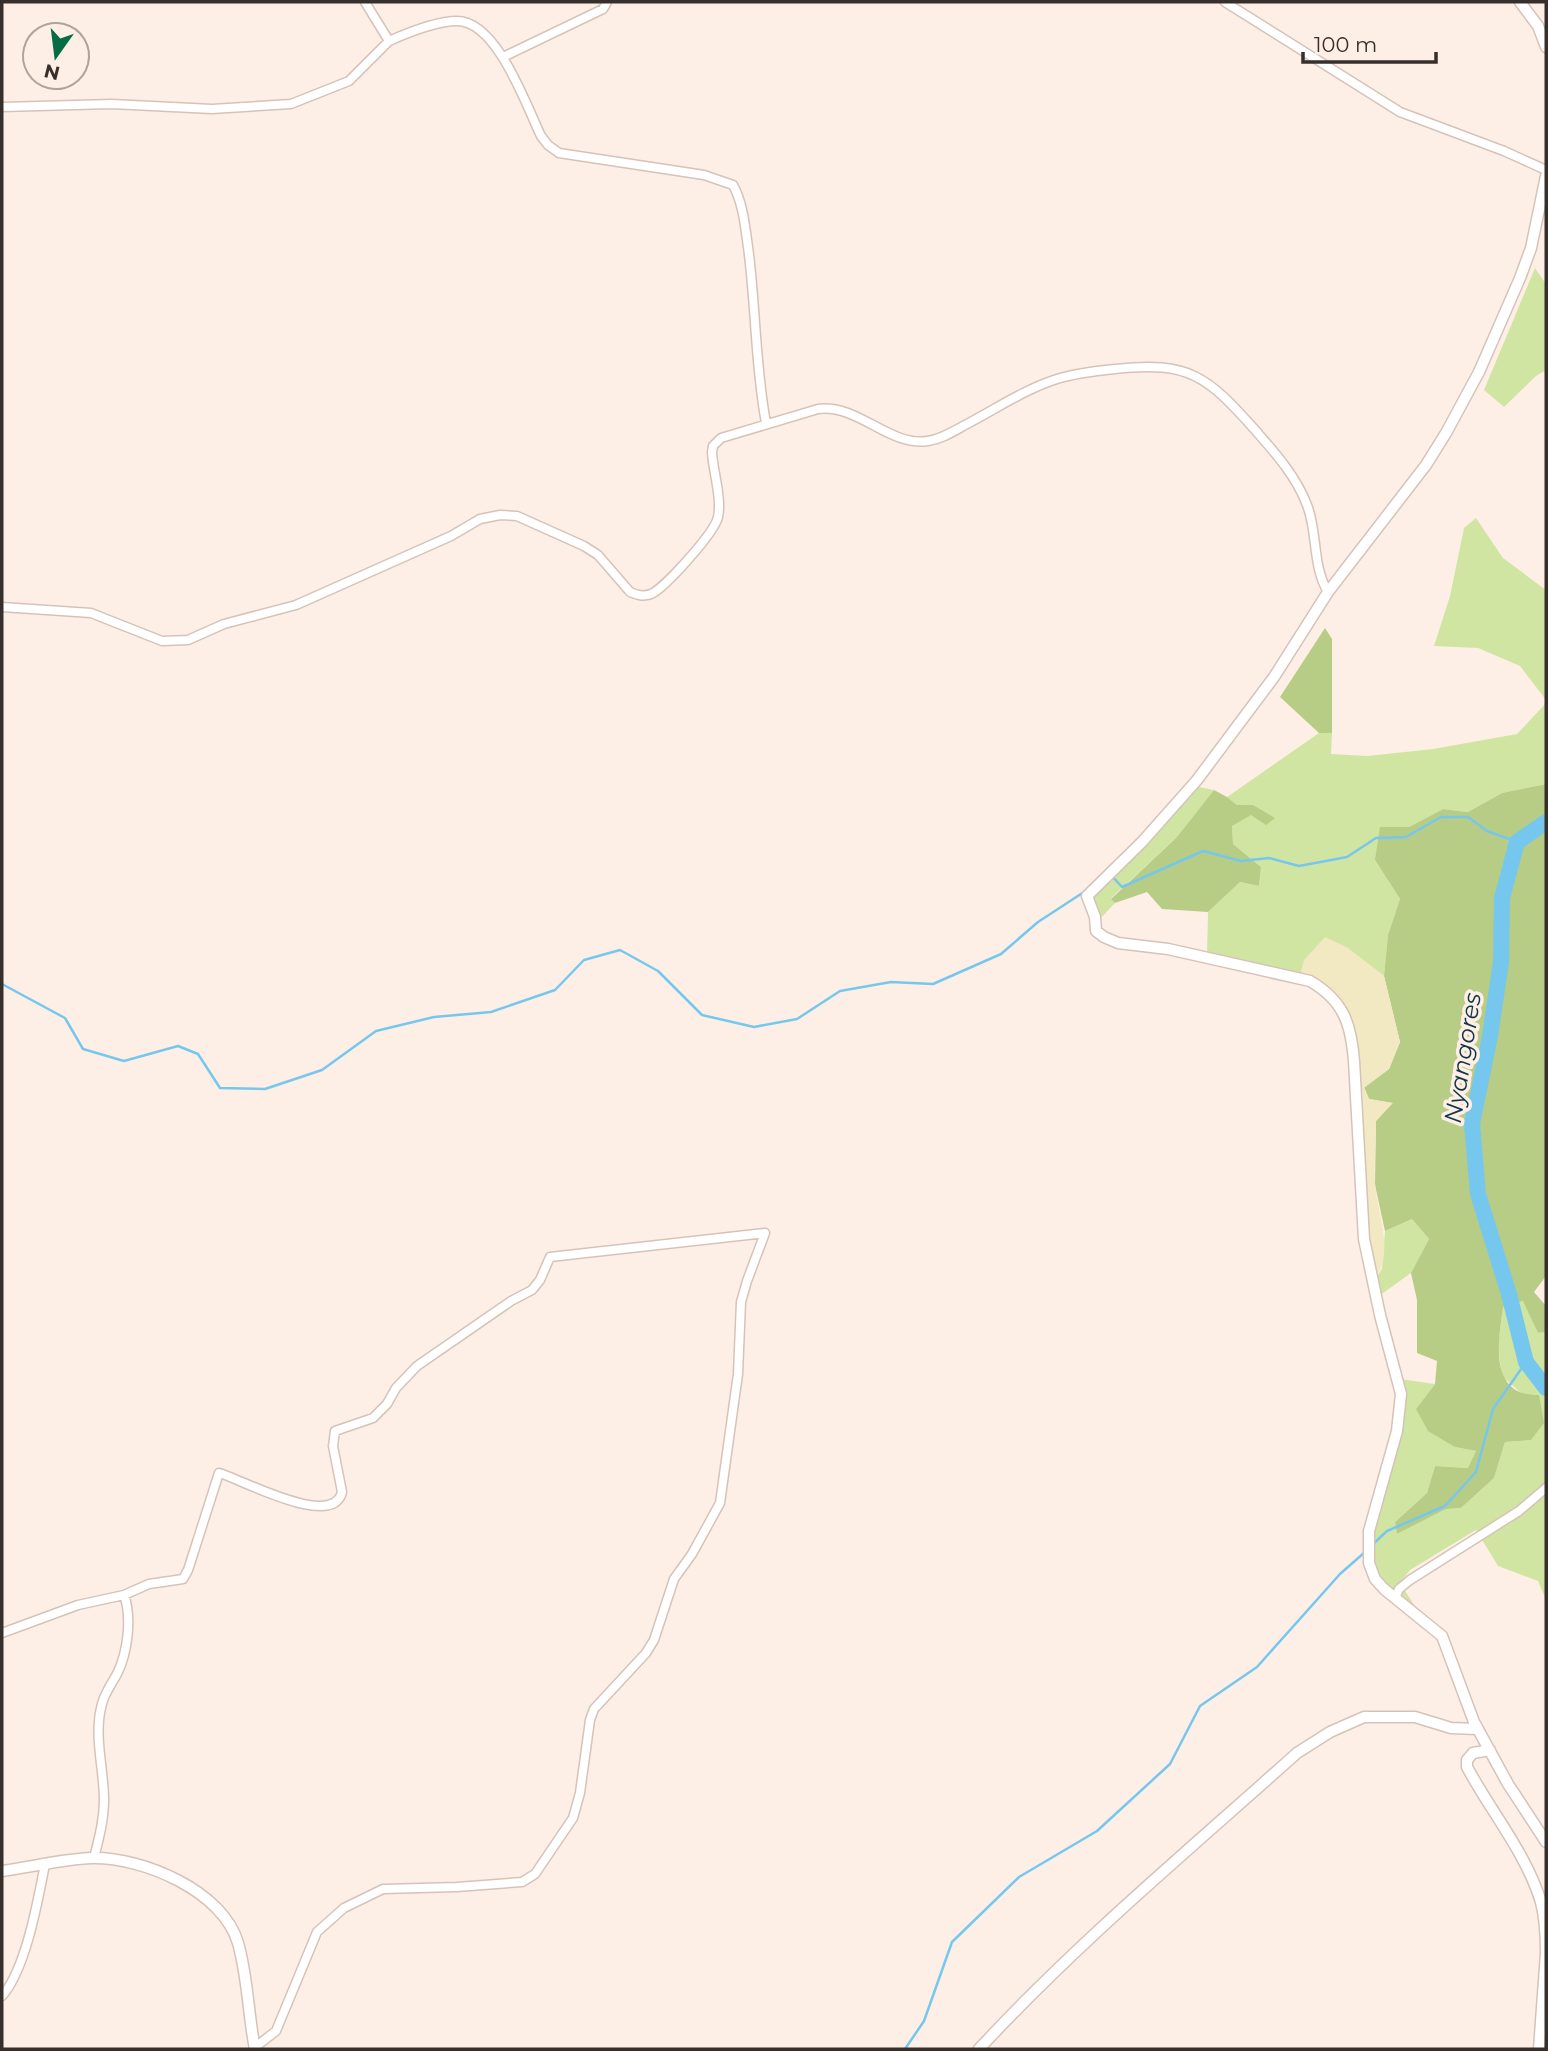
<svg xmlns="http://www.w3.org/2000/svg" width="1548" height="2051" font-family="Montserrat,sans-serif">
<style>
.green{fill:#d1e5a3}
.forest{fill:#b7cc85}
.sand{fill:#f2e9c3}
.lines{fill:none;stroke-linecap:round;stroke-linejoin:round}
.stream{stroke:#76c7ee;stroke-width:2.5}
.river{stroke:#76c7ee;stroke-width:16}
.minor-casing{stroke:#d5c3b8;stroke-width:11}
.tertiary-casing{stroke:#d5c3b8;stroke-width:13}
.minor{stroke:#fff;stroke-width:8}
.tertiary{stroke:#fff;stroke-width:10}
.labels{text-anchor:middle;stroke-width:7;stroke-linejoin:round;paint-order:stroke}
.water-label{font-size:24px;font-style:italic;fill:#113646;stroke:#feefe6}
</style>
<rect width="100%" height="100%" fill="#feefe6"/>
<!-- green -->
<path class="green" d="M1535,268L1546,284V370L1536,376L1504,407L1484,390Z
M1476,518L1503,558L1546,590V700L1520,666L1478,648L1434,646L1450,596L1464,528Z
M1546,703V784L1502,793L1468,812L1443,809L1409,827L1375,860L1400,899L1388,935L1384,976L1346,947L1300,975L1207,953L1208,912L1240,882L1259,886L1261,867L1233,844L1232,826L1251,814L1253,805H1237L1227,797L1319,733H1332L1331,754L1367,756L1433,749L1517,734Z
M1199,787L1214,790L1176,838L1111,898L1115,903L1098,921L1092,900L1099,890L1139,854Z
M1412,1219L1429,1239L1411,1273L1379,1296L1375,1280L1382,1269L1385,1231Z
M1524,1301L1538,1333L1546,1332V1600L1538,1581L1498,1566L1476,1530L1410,1570L1400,1583L1416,1608L1379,1580L1371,1563L1370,1540L1388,1475L1400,1379L1435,1384L1416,1409L1455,1447L1476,1451L1469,1468L1435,1466L1427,1493L1395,1522L1397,1534L1446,1509L1461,1508L1494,1478L1505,1442L1531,1440L1520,1392L1502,1376L1498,1347L1503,1307Z"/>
<!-- forest -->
<path class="forest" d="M1325,628L1332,639V733H1319L1280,697Z
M1546,784V1276L1534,1292L1546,1306V1332L1538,1333L1523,1301L1503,1307C1500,1334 1489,1380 1522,1393C1527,1394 1534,1395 1539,1395L1544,1423L1531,1440L1505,1442L1494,1478L1461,1508L1446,1509L1397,1534L1395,1522L1427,1493L1435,1466L1468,1468L1476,1451L1455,1447L1428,1431L1416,1409L1435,1384L1437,1361L1417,1353V1300L1411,1273L1429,1239L1412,1219L1385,1231L1375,1185L1376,1121L1392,1103L1369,1099L1364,1087L1389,1069L1400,1042L1384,976L1388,935L1400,899L1375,860L1380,827H1409L1443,809L1468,812L1502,793Z
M1214,790L1227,797L1237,805H1253L1275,818L1266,825L1251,815L1232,826L1233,844L1261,867L1259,886L1240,882L1208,912L1162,909L1147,892L1115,903L1111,899L1176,838Z"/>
<!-- sand -->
<path class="sand" d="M1325,937L1346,947L1384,976L1400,1042L1389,1069L1364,1088L1369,1099L1393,1103L1376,1121C1376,1142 1374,1163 1375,1183C1377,1216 1395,1249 1375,1280C1364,1226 1366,1178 1363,1123C1361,1087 1353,1051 1348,1015L1300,975L1304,960Z"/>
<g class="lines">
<!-- stream -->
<path class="stream" d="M1111,875L1122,887L1203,851L1241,861L1269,858L1299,866L1347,857L1376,838L1406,837L1441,817H1468L1487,831L1517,842
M2,984L65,1018L83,1049L124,1061L178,1046L198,1054L220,1088L265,1089L322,1070L376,1031L434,1017L491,1012L555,990L584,960L620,950L658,971L702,1015L754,1027L797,1019L840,991L891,982L933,984L1001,954L1038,922L1087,890
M1372,1545L1387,1531L1445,1506L1476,1472L1493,1409L1526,1362
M905,2049L924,2021L952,1942L1019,1877L1097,1831L1170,1764L1200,1706L1257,1667L1340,1574L1365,1552"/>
<!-- river -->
<path class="river" d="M1546,822L1517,842L1502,898L1501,962L1490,1036L1472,1124L1478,1194L1509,1294L1526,1362L1546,1388"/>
<!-- minor casing -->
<g class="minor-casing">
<path id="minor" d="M365,2L389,41C407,33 437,21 457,21C497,21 526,105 541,136L548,145L559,153L704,175L733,185C743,203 745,226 748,247C756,306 755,365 766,423
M1225,2L1400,112L1504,151L1546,170
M503,57L603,9L607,2
M2,107L112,104L212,109L291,104L349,81L389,41
M2,607L91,613L162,641L188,640L224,624L296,605L451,536L480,519L500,515L517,516L584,546L598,555L630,592C637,595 643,597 651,594C665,588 715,532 718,517C722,497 713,472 712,452L713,446L721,438L818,409C859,404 889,447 928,441C942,439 954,431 967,424C996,409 1025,389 1057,379C1076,373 1095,371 1115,369C1190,361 1207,376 1256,431C1276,454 1296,476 1307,505C1318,533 1312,566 1328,592
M1395,1598L1399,1589L1410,1580L1519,1511L1546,1488
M2,1633L78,1605L124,1595L149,1584L183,1579L188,1570L219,1473C241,1479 333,1530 342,1492L333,1446L335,1431L373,1418L387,1404L396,1388L417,1366L511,1301L532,1290L540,1280L550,1257L765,1233L747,1281L741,1302L738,1374L720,1503L692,1554L674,1579L654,1640L646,1653L594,1709L590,1720L580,1793L573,1818L535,1874L522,1882L457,1887L383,1889L344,1908L317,1932L276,2031L254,2048
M94,1858C99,1838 104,1820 104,1800C104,1770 94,1737 101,1708C103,1695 111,1685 117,1674C128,1652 132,1617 124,1595
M2,1996C26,1969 38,1900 45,1864"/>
</g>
<!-- tertiary casing -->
<g class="tertiary-casing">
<path id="tertiary" d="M1520,2L1538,26L1546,47
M1546,176L1531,248L1520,278L1479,372L1446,433L1426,465L1328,592L1274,677L1197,780L1142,842L1087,896L1095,917L1096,931L1104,937L1118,943L1168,949L1310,981C1344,1001 1351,1024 1354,1061L1364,1239L1380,1315L1401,1394L1397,1431L1369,1531V1563L1375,1579L1384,1589L1442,1636L1474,1722L1508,1784L1546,1842
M1490,1750L1473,1753L1467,1760V1767C1491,1812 1526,1853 1541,1902C1545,1918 1546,1935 1546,1952
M2,1871C32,1867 62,1859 92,1858C143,1857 223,1891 238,1943C248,1978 248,2014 255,2049
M979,2049C1077,1943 1189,1850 1297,1753L1330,1732L1364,1717H1415L1451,1728L1477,1729
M1539,2049L1546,1953"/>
</g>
<!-- minor -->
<use href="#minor" class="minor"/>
<!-- tertiary -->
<use href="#tertiary" class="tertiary"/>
</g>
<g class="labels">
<!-- water labels -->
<g class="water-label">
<text transform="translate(1463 1058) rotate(-81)" y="8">Nyangores</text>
</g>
</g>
<!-- border -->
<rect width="1548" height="2051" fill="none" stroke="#362f2b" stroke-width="7"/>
<!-- north arrow -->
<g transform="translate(56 56) rotate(194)"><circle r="33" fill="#feefe6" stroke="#aea29b" stroke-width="2"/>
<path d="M0-5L12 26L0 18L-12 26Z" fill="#046d44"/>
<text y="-10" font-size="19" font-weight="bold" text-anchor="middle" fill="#362f2b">N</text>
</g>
<!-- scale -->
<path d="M1303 52v10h133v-10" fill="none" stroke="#362f2b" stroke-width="3.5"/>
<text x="1314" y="52" font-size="21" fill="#362f2b" stroke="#feefe6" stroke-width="5" paint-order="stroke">100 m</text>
</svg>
